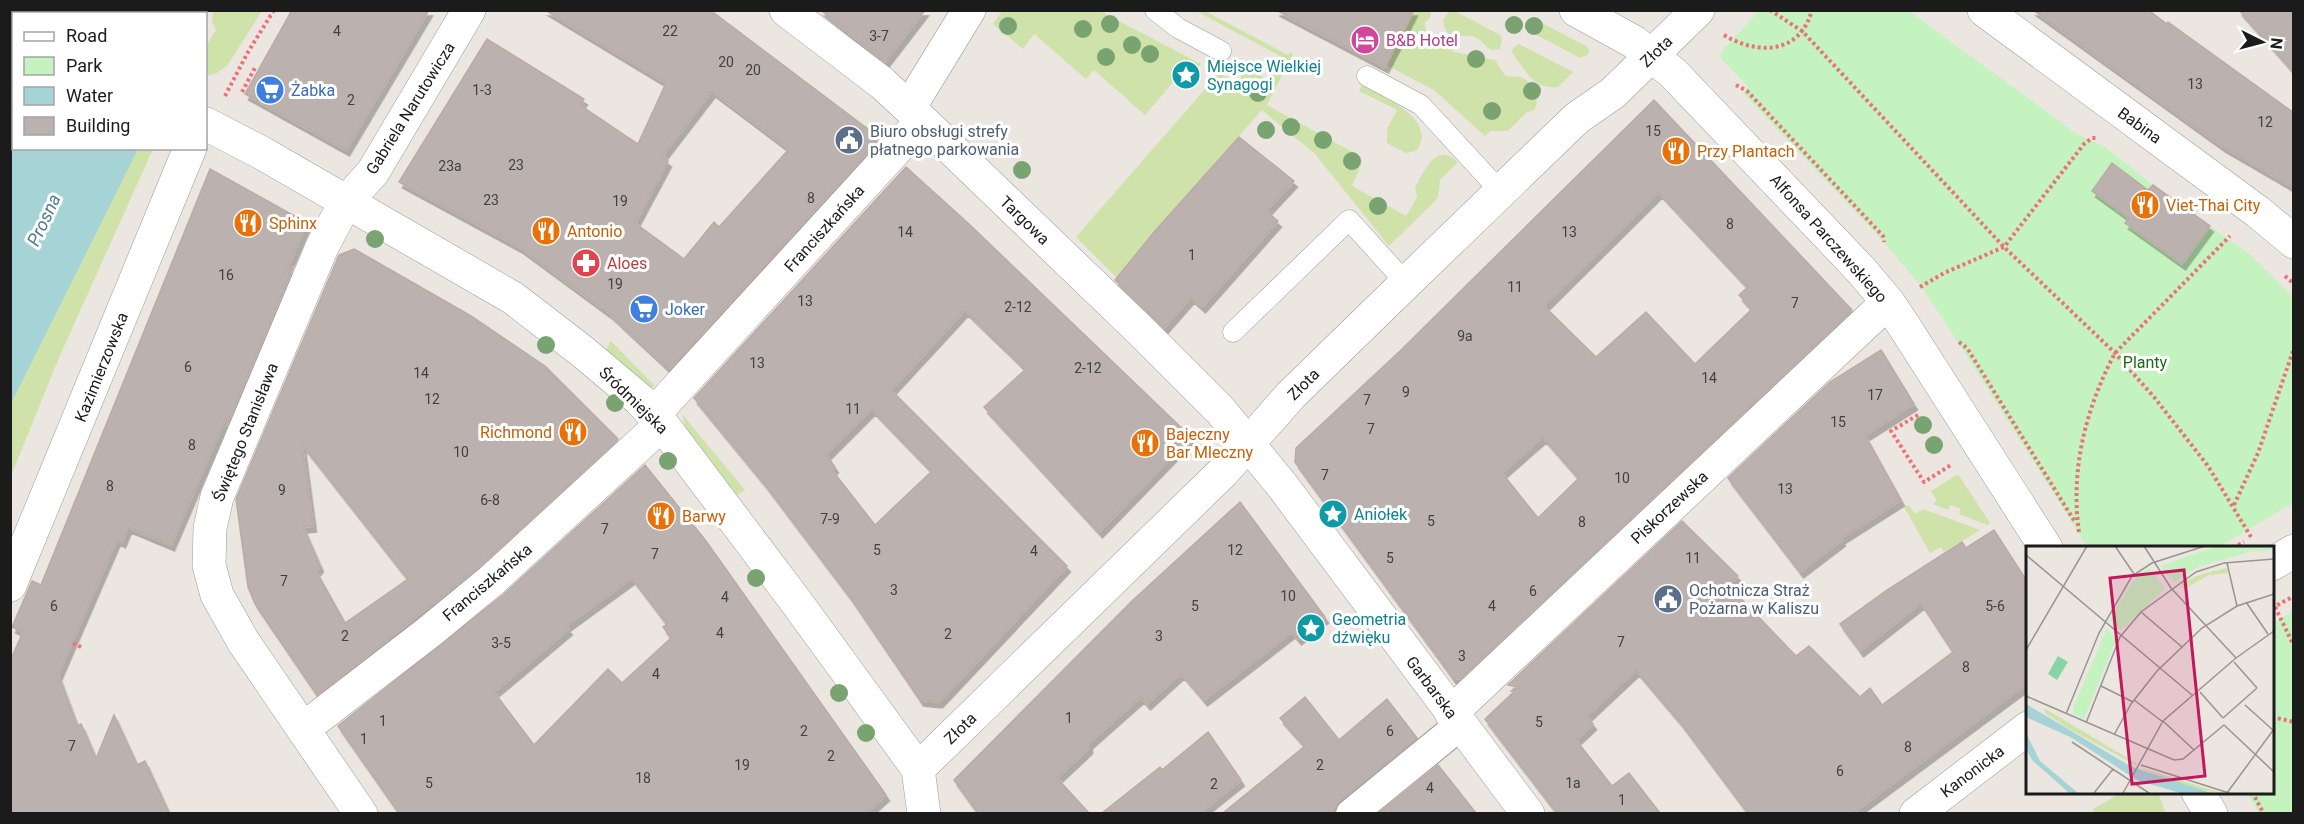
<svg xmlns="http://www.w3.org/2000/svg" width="2304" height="824" font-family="Roboto,sans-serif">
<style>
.grass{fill:#cfe2aa}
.park{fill:#c4f3c0}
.water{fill:#a5d3d6}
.building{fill:#bbb1ae;stroke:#bcaba5;stroke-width:1.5;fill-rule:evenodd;filter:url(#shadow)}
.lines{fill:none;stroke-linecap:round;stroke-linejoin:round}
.service-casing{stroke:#9c9c9c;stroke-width:21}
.pedestrian-casing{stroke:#9c9c9c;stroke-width:32}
.minor-casing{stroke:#9c9c9c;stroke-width:34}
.path{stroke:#ec7178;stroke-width:4;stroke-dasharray:3 3;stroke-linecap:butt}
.service{stroke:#fff;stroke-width:20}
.pedestrian{stroke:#fff;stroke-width:30}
.minor{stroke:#fff;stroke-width:33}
.tree{fill:#79a370}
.labels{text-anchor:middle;stroke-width:6;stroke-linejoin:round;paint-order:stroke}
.number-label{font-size:14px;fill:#434040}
.hotel-label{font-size:16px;fill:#b23c85;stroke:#fff;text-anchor:start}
.street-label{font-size:16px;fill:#1b1b1b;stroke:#fff}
.culture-label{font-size:16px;fill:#0d838f;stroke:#fff;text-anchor:start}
.shop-label{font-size:16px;fill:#366cbe;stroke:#fff;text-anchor:start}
.service-label{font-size:16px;fill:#4e5e75;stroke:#fff;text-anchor:start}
.food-label{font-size:16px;fill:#c56008;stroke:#fff;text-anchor:start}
.health-label{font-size:16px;fill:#be3a42;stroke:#fff;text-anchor:start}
.park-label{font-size:16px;fill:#1b6d14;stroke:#fff}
.water-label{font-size:18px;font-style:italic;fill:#4b7a93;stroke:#fff}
.inset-road{fill:none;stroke:#989592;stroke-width:1.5}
.view{fill:#c2185b;fill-opacity:0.15;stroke:#c2185b;stroke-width:3}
.inset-edge{fill:none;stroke:#1b1b1b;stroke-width:3}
</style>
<defs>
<filter id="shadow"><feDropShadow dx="3.5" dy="6" stdDeviation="0" flood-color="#0004"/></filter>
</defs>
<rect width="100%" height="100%" fill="#ece6e1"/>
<!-- grass -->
<path class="grass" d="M213,11H262L227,66L217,73L206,76V46L216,30L212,23Z
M1002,11H1100L1201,64L1190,77L1183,71L1145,115L1094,70L1086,79L1034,34L1023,49L993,24Z
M1196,11H1205L1288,55L1290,52L1293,54L1267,105L1356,154L1362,163L1352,186L1406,216L1417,197L1415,188C1425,171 1435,141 1458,162L1440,180L1438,198L1389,246L1315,154L1262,110L1155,231L1117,278L1076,237L1219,73L1238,83L1246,68L1270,81L1282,57Z
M1414,11H1431L1430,18L1425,22L1426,34L1430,37L1441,39L1454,52L1495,60L1505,75C1511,78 1514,75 1520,77C1533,81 1541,99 1534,110L1527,112L1508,131H1490L1485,136L1434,90L1386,65Z
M1449,11H1455L1500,35L1502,39L1500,49L1491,50C1485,47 1483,41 1477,38C1462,31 1447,45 1443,21Z
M1533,21H1538L1586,46L1589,50L1588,55L1580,58L1531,32L1529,23Z
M1519,44L1573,72L1558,87C1541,89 1533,81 1524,69C1520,63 1515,59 1512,52L1513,48Z
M1362,85C1382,96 1440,120 1416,151L1406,153L1387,143V129L1397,110L1359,91Z
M138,149H153L58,360L11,476V404Z
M611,341L655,386L649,388L605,351Z
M682,414L745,490L734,497L687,435Z
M1958,474L1990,523L1987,525L1959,514L1961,509L1950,505L1948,510L1932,504L1937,501L1931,491Z
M1909,505L1915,514L1923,509L1980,530L1944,552L1941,547L1930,553L1904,507Z
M2121,793H2158L2166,813H2095L2093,809Z"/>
<!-- park -->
<path class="park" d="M1759,11H1909L2077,134L2104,146L2153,185L2249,254L2293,297V503L2217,548H2088L1947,325L1917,281L1880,238L1743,93L1748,87L1720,57L1723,50Z
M2293,611V813H2259L2247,793L2272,792L2273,623Z"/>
<!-- water -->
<path class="water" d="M13,129L14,148L138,149L11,404L10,137Z"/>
<!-- building -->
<path class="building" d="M292,10H429L346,150L245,94Z
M545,10H710L880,138L669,369L610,314L519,247L399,182L487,39L584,99L580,105L638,144L666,83ZM712,91L789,149L719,227L714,222L684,259L635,223L668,161L662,156Z
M821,10H925L885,62Z
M1276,10H1414L1385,67Z
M2033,10H2148L2167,24L2168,22L2294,113V188L2222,146Z
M2239,10H2294V72Z
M1654,100L1852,310L1460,679L1453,678L1295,462L1296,448L1400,351ZM1659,192L1748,287L1739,295L1752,309L1695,364L1646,312L1596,357L1544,306ZM1543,437L1579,478L1538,518L1502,473Z
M1239,137L1294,181L1266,211L1278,221L1202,307L1191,297L1164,328L1115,280L1155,231Z
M2112,163L2148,190L2153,185L2210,226L2182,264L2125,223L2129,218L2092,191Z
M906,167L969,224L1191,437L1099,532L984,407L1026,369L965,310L891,390L1067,566L939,702L920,700L850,597L763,482L694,398ZM872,409L932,471L875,525L832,470L835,467L826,455Z
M210,169L307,223L287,269L293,267L227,424L226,417L171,545L128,527L122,542L117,539L58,675L77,726L81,724L96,759L114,715L137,765L145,761L169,813H10V661L23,632L12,627L32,581L41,585Z
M354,249L471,316L545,366L618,439L479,567L317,695L255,604L248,587L236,499L339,255ZM302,444L408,579L345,623L316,571L320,566L303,527L313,526Z
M1881,350L1914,404L1865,435L1901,500L1841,538L1842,540L1800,572L1728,478L1830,382Z
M645,465L706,541L886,795L866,813H399L338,726L503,595ZM632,578L667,624L663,627L671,638L622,683L608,669L534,745L494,692L569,629L566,626Z
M1240,502L1325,617L1298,639L1292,632L1204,700L1181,673L1147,704L1141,697L1089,743V748L1057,778L1089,813H978L954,780L1132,601Z
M1682,521L1738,576L1729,586L1796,656L1809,646L1860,697L1870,688L1882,705L1953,652L1921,603L1860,651L1840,624L1887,590L1962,542L1966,548L1994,530L2028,583V683L1853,813H1748L1680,722L1636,670L1587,716L1593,724L1576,740L1612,786L1629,773L1660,813H1557L1485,719L1519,687L1508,685Z
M1305,697L1339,740L1387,699L1417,738L1340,801L1335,807L1334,813H1223L1305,746L1280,718Z
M1208,732L1241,780L1200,813H1102L1160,767L1162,770Z
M1438,765L1476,813H1379Z"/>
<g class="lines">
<!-- service casing -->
<g class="service-casing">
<path id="service" d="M1155,10L1178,28L1221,51
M1367,76L1421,105L1501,192
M1233,332L1349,220L1406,283"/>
</g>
<!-- pedestrian casing -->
<g class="pedestrian-casing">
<path id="pedestrian" d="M1351,814L1460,725"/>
</g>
<!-- minor casing -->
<g class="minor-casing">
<path id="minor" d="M32,10L36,14
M786,10L882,83L909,108L1143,333L1220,410L1281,484L1528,814
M1576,10L1634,42L1673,73L1860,269L1888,302L1904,326L2046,548
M1984,10L2258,212L2294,242
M909,108L969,10
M206,124L262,153L513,298L583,352L640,400L662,424L797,603L918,769L924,814
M653,415L922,121
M2272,564L2294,551
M10,585L190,148
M1451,713L1888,302
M303,729L429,632L491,581L662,424
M918,769L1223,472L1291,395L1406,283L1577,118L1613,93L1698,10
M2198,792L2211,814
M361,814L243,641L217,595L209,565L210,528L217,497L322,247L334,224L346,202L373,172L469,10
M1916,814L2028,728"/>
</g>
<!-- path -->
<path class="path" d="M1770,10L1802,31L2004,247L2115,353L2154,397L2208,466L2251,537
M1724,35C1757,55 1800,55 1812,10
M1736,85L1747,91L1883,236L1884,242
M242,92L256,66
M225,96L248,52L274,10
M2285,276L2294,284
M1920,287L1944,273L2004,247L2084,144L2092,138H2097
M1959,342L1967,348L2075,522
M1918,415L1891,431L1924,482L1951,465
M2234,505L2258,453L2294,348
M2079,532C2070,469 2086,408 2115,353L2230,236
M2233,548L2244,542
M2275,607L2294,646
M2272,608L2294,596
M73,643L83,648
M2272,717L2294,722
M2252,792L2264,814"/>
<!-- service -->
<use href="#service" class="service"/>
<!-- pedestrian -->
<use href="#pedestrian" class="pedestrian"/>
<!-- minor -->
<use href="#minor" class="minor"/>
</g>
<!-- trees -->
<g class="tree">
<circle cx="1110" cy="24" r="9"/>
<circle cx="1514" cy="25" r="9"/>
<circle cx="1008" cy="26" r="9"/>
<circle cx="1534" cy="26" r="9"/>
<circle cx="1083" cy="29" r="9"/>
<circle cx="1132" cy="45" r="9"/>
<circle cx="1150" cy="54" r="9"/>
<circle cx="1106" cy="57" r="9"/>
<circle cx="1476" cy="59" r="9"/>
<circle cx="1532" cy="91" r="9"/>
<circle cx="1258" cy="93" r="9"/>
<circle cx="1492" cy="111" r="9"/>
<circle cx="1291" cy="127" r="9"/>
<circle cx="1266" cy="130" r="9"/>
<circle cx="1323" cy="140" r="9"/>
<circle cx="1352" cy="161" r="9"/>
<circle cx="1022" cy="170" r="9"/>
<circle cx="1378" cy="206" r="9"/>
<circle cx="375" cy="239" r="9"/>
<circle cx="546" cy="345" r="9"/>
<circle cx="615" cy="403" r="9"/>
<circle cx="1923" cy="425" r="9"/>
<circle cx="1934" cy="445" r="9"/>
<circle cx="668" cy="461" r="9"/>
<circle cx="756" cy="578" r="9"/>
<circle cx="839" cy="693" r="9"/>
<circle cx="866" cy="733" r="9"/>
</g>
<!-- icons -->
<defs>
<g id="hotel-disc" transform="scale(1.5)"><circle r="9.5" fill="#d1479c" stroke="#fff"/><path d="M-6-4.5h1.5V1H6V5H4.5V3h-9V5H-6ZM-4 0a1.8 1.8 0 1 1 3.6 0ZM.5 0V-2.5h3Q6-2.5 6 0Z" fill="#fff"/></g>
<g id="sight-disc" transform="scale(1.5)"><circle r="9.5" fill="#0f9aa8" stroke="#fff"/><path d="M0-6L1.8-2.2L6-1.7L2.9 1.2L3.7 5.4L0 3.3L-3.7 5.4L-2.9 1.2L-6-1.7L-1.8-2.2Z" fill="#fff"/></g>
<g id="supermarket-disc" transform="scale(1.5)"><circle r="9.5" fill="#3f7fe0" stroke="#fff"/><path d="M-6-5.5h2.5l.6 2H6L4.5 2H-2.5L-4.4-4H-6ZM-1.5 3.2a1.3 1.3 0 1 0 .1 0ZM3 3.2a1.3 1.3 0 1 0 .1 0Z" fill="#fff"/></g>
<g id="civic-disc" transform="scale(1.5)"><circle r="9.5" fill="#5c6f8a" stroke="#fff"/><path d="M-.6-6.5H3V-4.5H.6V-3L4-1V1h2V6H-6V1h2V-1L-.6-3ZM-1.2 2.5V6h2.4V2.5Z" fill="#fff"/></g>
<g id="restaurant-disc" transform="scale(1.5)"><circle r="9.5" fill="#e8710a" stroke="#fff"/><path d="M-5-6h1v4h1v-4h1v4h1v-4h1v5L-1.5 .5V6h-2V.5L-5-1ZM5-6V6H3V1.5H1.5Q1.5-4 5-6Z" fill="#fff"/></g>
<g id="pharmacy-disc" transform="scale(1.5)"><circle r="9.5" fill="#e0444e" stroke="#fff"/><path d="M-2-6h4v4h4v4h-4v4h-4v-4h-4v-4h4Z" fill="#fff"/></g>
</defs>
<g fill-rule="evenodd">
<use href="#hotel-disc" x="1365" y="40"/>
<use href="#sight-disc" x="1186" y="75"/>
<use href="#supermarket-disc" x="270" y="90"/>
<use href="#civic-disc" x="849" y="140"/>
<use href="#restaurant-disc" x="1676" y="151"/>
<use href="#restaurant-disc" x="2145" y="205"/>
<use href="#restaurant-disc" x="248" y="223"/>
<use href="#restaurant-disc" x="546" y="231"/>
<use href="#pharmacy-disc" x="586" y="263"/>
<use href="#supermarket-disc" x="644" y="309"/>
<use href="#restaurant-disc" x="573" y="432"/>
<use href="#restaurant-disc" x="1145" y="443"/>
<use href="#sight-disc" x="1333" y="514"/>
<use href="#restaurant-disc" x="661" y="516"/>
<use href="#civic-disc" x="1668" y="599"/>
<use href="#sight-disc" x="1311" y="628"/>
</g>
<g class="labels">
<!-- number labels -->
<g class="number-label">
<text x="337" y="36">4</text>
<text x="670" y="36">22</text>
<text x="879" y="41">3-7</text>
<text x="726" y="67">20</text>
<text x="753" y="75">20</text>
<text x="2195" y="89">13</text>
<text x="482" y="95">1-3</text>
<text x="351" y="105">2</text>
<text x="2265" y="127">12</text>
<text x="1653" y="136">15</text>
<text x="516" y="170">23</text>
<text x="450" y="171">23a</text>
<text x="811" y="203">8</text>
<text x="491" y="205">23</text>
<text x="620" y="206">19</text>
<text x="1730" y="229">8</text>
<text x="905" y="237">14</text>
<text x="1569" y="237">13</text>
<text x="1192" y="260">1</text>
<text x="226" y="280">16</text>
<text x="615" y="289">19</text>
<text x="1515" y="292">11</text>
<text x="805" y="306">13</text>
<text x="1795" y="308">7</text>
<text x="1018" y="312">2-12</text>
<text x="1465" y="341">9a</text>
<text x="757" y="368">13</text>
<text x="188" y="372">6</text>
<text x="1088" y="373">2-12</text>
<text x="421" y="378">14</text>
<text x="1709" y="383">14</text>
<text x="1406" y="397">9</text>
<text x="1875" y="400">17</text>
<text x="432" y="404">12</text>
<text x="1367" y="405">7</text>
<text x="853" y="414">11</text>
<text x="1838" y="427">15</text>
<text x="1371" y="434">7</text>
<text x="192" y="450">8</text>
<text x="461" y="457">10</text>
<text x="1325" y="480">7</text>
<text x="1622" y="483">10</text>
<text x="110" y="491">8</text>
<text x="1785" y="494">13</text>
<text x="282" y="495">9</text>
<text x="490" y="505">6-8</text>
<text x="830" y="524">7-9</text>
<text x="1431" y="526">5</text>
<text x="1582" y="527">8</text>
<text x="605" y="534">7</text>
<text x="877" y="555">5</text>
<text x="1235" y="555">12</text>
<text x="1034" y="556">4</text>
<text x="655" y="559">7</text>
<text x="1390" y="563">5</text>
<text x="1693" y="563">11</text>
<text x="284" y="586">7</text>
<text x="894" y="595">3</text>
<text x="1533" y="596">6</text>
<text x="1288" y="601">10</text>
<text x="725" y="602">4</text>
<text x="54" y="611">6</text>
<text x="1195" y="611">5</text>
<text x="1492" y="611">4</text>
<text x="1995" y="611">5-6</text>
<text x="720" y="638">4</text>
<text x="948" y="639">2</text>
<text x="345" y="641">2</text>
<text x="1159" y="641">3</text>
<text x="1621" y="647">7</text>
<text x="501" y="648">3-5</text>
<text x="1462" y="661">3</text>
<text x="1966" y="672">8</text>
<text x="656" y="679">4</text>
<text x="1069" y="723">1</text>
<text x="383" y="726">1</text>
<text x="1539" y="727">5</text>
<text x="804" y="736">2</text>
<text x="1390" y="736">6</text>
<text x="364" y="744">1</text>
<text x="72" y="751">7</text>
<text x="1908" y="752">8</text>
<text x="831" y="761">2</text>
<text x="742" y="770">19</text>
<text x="1320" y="770">2</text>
<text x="1840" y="776">6</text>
<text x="643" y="783">18</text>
<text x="429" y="788">5</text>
<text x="1573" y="788">1a</text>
<text x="1214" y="789">2</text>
<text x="1430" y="793">4</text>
<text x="1622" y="805">1</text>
</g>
<!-- hotel labels -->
<g class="hotel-label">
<text x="1386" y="46">B&amp;B Hotel</text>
</g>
<!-- street labels -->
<g class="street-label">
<text transform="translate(1656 51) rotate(-44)" y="6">Złota</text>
<text transform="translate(410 108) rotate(-58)" y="6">Gabriela Narutowicza</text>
<text transform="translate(2140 125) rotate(36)" y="6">Babina</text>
<text transform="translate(1025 220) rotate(44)" y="6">Targowa</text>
<text transform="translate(824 228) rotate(-48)" y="6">Franciszkańska</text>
<text transform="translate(1829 238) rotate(48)" y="6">Alfonsa Parczewskiego</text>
<text transform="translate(101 367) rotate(-68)" y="6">Kazimierzowska</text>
<text transform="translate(1303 384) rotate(-45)" y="6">Złota</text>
<text transform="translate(634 400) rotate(44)" y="6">Śródmiejska</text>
<text transform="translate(245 432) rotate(-68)" y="6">Świętego Stanisława</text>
<text transform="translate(1669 507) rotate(-43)" y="6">Piskorzewska</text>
<text transform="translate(487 582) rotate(-40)" y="6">Franciszkańska</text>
<text transform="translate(1432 687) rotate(53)" y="6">Garbarska</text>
<text transform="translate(960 728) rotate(-44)" y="6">Złota</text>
<text transform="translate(1972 771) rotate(-37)" y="6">Kanonicka</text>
</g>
<!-- culture labels -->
<g class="culture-label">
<text x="1207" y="72">Miejsce Wielkiej<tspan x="1207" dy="18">Synagogi</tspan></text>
<text x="1354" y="520">Aniołek</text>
<text x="1332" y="625">Geometria<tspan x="1332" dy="18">dźwięku</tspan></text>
</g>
<!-- shop labels -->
<g class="shop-label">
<text x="291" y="96">Żabka</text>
<text x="665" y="315">Joker</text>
</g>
<!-- service labels -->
<g class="service-label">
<text x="870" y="137">Biuro obsługi strefy<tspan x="870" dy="18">płatnego parkowania</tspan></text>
<text x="1689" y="596">Ochotnicza Straż<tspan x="1689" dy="18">Pożarna w Kaliszu</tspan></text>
</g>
<!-- food labels -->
<g class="food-label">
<text x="1697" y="157">Przy Plantach</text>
<text x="2166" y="211">Viet-Thai City</text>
<text x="269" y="229">Sphinx</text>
<text x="567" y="237">Antonio</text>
<text x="552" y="438" text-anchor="end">Richmond</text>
<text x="1166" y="440">Bajeczny<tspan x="1166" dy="18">Bar Mleczny</tspan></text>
<text x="682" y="522">Barwy</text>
</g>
<!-- health labels -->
<g class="health-label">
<text x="607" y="269">Aloes</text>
</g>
<!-- park labels -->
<g class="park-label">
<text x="2145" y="368">Planty</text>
</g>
<!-- water labels -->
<g class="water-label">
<text transform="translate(44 220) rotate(-65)" y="6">Prosna</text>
</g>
</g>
<!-- overview -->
<g transform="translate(2026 546)">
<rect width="248" height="248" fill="#ece6e1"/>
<path d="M200,22L202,27L183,29L158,43L155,38L173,29ZM18,162L110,217L111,220L47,185L19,167ZM116,223V222L195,247L168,243Z" fill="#cfe2aa"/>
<path d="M192,0H247V4L223,6L172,21L148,36L134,20ZM123,22L139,43L95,84L83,74L110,31ZM81,82L90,94L58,173L47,168V162Z" fill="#c4f3c0"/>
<path d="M32,110L42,116L31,134L22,128Z" fill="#85d5a9"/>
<path d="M0,158L104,220L185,247H154L111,234L46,192L0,171ZM0,187L14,215L52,247H43L6,214L0,203Z" fill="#a5d3d6"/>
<path class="inset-road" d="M89,0L108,28M118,0L145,42L210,112M0,9L166,149M201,17L211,60M220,56L242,88M115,66L156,101M0,104L61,0M208,116L231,142M75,140L107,156M174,146L197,172M0,150L148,214L157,213L198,179M108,154L137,176M219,159L248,185M40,168L73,87L106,30L126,17L179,0M197,172L231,142M137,175L168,204M60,177L94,91L115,66L170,26L198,17L248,13M198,179L248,226M88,189L105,158L131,125L176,82L211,60L248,48M46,196L123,247M115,219L203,247M68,247L87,223M97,247L137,175L210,112L248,85M201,247L248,183"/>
<path class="view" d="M158,24L179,230L106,238L84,32Z"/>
<rect width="248" height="248" class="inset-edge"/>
</g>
<!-- border -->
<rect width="2304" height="824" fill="none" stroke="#1b1b1b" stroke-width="24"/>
<!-- legend -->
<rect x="12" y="12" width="195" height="138" fill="#ffffff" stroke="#a4a4a4" stroke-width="1.5"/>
<rect x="24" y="32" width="30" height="9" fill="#ffffff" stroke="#a4a4a4" stroke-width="1.5"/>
<text x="66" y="42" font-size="18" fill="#1b1b1b">Road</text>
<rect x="24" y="57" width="30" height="18" fill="#c4f3c0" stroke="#a4a4a4" stroke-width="1.5"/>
<text x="66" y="72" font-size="18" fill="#1b1b1b">Park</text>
<rect x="24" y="87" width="30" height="18" fill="#a5d3d6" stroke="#a4a4a4" stroke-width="1.5"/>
<text x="66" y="102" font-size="18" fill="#1b1b1b">Water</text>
<rect x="24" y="117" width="30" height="18" fill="#bbb1ae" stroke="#a4a4a4" stroke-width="1.5"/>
<text x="66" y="132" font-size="18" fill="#1b1b1b">Building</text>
<!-- north arrow -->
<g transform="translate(2262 42) rotate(96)" stroke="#ffffff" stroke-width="4.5" paint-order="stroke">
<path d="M0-4.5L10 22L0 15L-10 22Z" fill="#1b1b1b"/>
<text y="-9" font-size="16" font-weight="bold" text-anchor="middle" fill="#1b1b1b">N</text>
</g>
</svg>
